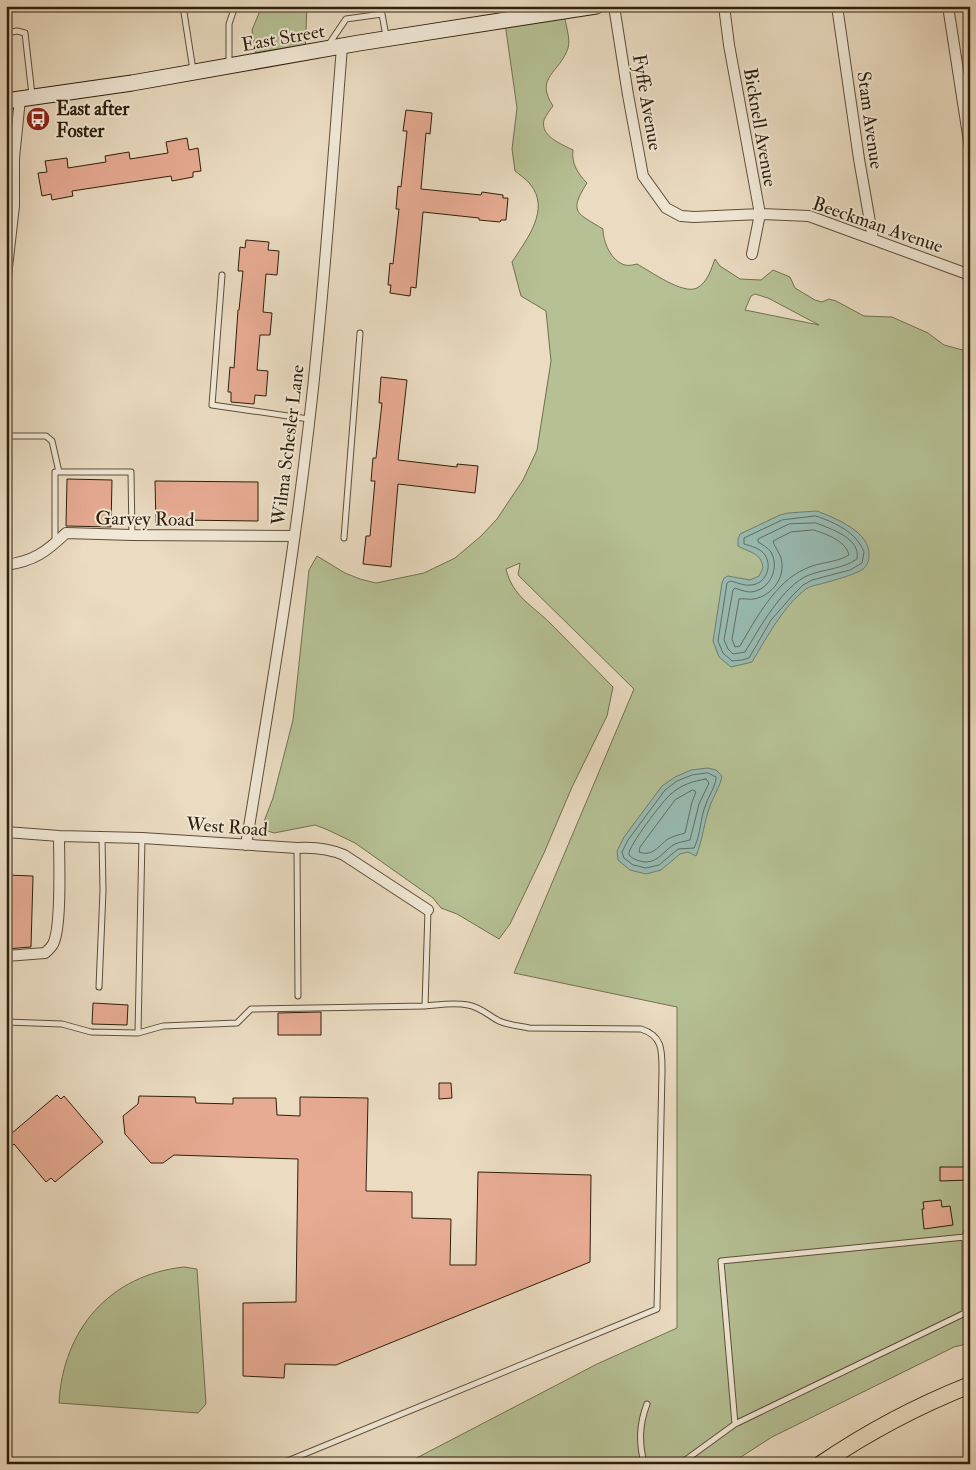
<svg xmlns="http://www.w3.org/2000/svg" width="976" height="1470" font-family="'IM FELL Double Pica',serif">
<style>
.green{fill:#b5c094;stroke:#72704f;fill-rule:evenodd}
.water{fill:#98bbb3;stroke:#6e7d6f}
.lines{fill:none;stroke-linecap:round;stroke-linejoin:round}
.shore{stroke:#636d5e;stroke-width:1}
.building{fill:#e7ab93;stroke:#2e1f0a}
.service-casing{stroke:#5d4e38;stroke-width:7}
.minor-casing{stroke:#5d4e38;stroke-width:12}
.secondary-casing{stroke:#2e1f0a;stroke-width:17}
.primary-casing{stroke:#2e1f0a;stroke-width:18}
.service{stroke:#f1e8d7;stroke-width:5}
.minor{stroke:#f1e8d7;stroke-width:10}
.secondary{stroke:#f1e8d7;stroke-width:15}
.primary{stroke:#eadbc1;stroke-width:16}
.labels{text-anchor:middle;stroke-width:4;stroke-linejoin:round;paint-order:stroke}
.street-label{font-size:19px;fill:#2e1f0a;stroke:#f1e8d7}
.poi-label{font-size:19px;font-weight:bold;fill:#2e1f0a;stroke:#f1e8d7;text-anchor:start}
</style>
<rect width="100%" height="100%" fill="#eadbc1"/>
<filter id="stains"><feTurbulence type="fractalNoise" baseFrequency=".004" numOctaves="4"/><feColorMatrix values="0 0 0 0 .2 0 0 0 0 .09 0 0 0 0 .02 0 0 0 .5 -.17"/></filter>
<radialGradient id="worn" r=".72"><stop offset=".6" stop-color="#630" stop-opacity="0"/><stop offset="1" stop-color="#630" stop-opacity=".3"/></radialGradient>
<!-- green -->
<path class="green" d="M262,6H307L305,54L257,59L252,30Z
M564,13C565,23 571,39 568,48C560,73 534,77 553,106C550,110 546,115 544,120C540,136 561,144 573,150C571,163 578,174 587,183C568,213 577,213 603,229C603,242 611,261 625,265C628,266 633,265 637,264C650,271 683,295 697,288C708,282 711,269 715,259L720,266L740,279L761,280L773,270L790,277L795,288L815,300L822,302L829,299L836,301L864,316L892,317L928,333L944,345L970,352V1343L954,1347L772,1437L730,1464H405L597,1364L677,1328V1007L514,973L634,689L518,575L520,563L506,569C513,597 532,605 551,624C572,645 592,666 613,687L607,716L572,787L544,853L510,924L499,939L457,914L441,908L433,898L355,843L328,830L315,825L274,833L268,831L263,824L273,798L293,720L309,570L317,556L345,573L360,579L376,583L424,573L455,558L481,536L497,519L523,480L537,450L551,361L546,311L521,296L512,262C527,239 551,209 530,184C526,179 520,175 515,171L512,149L517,108L505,23ZM755,294L768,298L819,325L745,310L751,296Z
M184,1267L197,1269L206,1404L198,1413L59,1403C63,1329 110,1275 184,1267Z"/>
<!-- water -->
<path class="water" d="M817,511C835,518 871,532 869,556C869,562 866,568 860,571C849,576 836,580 824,583C818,585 812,585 806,589C785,604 765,640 752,662L731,667L719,657L713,641L722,583L724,578L728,576L750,580L759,576L763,568C761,552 750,553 738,546V539L740,534L780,515L788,513Z
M708,768L716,770L722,776C720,787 714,795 710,806C704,822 703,839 696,856L688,852L680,854L661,870L646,874L630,870L618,860L617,851L624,837L662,786L675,777L691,770Z"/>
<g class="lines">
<!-- shore -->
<path class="shore" d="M816,516C836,523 856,532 864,552L862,563L850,570L812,580L803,585L793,595L771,620L749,658L742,660L732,661L723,653L718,641L727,583L730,581C736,582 744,586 750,585C765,585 773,567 765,555C760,548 751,546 744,544V538L782,520Z
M816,523C831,529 861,538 857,559C843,569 824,569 809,575C783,585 759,629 745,652L733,654L728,649L724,640L733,590L735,588C740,590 746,592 751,592C770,590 780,568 771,552C768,548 763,545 758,542V539L789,524Z
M814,530C826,534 846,541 849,555C836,563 818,562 805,569C776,581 755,620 740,646L735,647L732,639L739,599C744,598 749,600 754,599C773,595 786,577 781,558C779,552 774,546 773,541L791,532Z
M708,773L716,777C716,786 709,795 706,804C700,818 701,834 694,848L678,849L659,865L646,868L633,865L624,858L622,852L628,840L665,790L677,781L692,775Z
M706,779L709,783L699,804L690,840C686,841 680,842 675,844C665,849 659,862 646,862C642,862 630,859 629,854C627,848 664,799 671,794C681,785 693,781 706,779Z
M693,790L696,792L692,802L685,833C679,835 673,836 668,839C658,846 653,857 639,852L640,847L675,800Z"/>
</g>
<!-- building -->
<path class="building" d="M406,110L432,113L430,134L426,133L421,189L481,195L482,192L503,195V198H508L506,220H501L500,222L479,220V218L423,212L416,288L411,287L410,296L390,293L391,285H388L390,263L393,264L399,209H396L398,186L401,187L407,131H403Z
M187,138L189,150L198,148L201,171L193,172V177L172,181L171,176L72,191L73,196L52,200L51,194L42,196L38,173L47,172L45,161L67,158L68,168L106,162L105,156L129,152L130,159L168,153L166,142Z
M246,240L269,242L268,250L279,251L277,275L266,274L263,312L272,313L270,335H260L257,370L268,371L266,396L255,395L254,404L231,402V392H228L230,367L234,368L238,310H239L243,271H238L240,247L245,248Z
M381,377L407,380L398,460L457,467V464L478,466L475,493L398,484L391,567L363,564L366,536H370L375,481H371L373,458H376L382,403H379Z
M67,479L112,480L111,527L66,526Z
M155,481L258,482V521L178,520V524L156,525Z
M6,875L33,876L31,947L6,949Z
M93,1003L128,1005L127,1025L92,1024Z
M321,1012V1035H278V1013Z
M439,1083H451L452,1098L439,1099Z
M57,1095L61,1099L64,1096L103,1142L55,1182L51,1178L46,1182L14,1144L6,1151V1126L12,1133Z
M139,1096L195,1097L196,1103L233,1104V1098H276L277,1115L300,1116V1097L368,1098L366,1191L412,1192V1218L451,1219L450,1265H476L478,1172L591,1175L590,1262L336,1365L285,1364L284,1378L243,1376V1303L296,1302L298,1159L174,1155L163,1163H151L125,1134L123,1116L138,1104Z
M940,1167H970V1180L940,1181Z
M941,1200L942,1207L950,1206L953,1225L924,1229L922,1209H924L923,1202Z"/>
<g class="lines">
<!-- service casing -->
<g class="service-casing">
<path id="service" d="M183,6L193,70
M6,33L17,31L25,33L32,95
M329,44L346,19L382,14L386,36
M229,65V24L235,6
M222,275L212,405L309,419
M6,436H46L52,441L59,472
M344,538L360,333
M55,542V472H131L132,535
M297,848L298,996
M99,987L103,891L102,838
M425,1006L428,910
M6,1022L62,1024L91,1032L138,1033L163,1026L237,1023L251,1009L425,1006C439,1005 453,1002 468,1005C480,1007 488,1015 499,1021C508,1025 519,1026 529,1028L641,1029C663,1036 662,1051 662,1071L657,1309L280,1464
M138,1033L142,838
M735,1424L721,1261L965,1237L970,1221
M644,1464C639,1442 639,1425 647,1404
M680,1464L735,1424L965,1313V1237"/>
</g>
<!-- minor casing -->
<g class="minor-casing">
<path id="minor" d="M614,6L628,95L643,176L666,208L681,216L694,217L760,214L809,216L970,275
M724,6L729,45L760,214L752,254
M837,6L859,159L873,239
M948,6L970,148
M6,276L14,206V158L20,99
M6,565C34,561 46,552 66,533L132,535L294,536
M6,832L59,836L142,838L297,848C314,847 328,848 344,855L428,910
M246,845C273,681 301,515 317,349C327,249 334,148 342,47
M6,956L45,953C47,951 51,948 53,944C62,928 59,858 59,836"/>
</g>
<!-- secondary casing -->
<g class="secondary-casing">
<path id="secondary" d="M6,101L132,83L359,43L596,6"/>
</g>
<!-- primary casing -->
<g class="primary-casing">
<path id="primary" d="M821,1464C868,1432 917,1406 970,1385"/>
</g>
<!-- service -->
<use href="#service" class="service"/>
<!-- minor -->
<use href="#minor" class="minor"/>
<!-- secondary -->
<use href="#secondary" class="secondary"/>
<!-- primary -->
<use href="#primary" class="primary"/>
</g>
<!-- icons -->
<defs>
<g id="bus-disc" transform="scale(1.25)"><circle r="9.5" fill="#8f2418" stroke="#f1e8d7"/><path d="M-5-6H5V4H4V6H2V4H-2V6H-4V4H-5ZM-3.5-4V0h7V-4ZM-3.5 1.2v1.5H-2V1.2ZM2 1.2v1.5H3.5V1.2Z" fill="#fff"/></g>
</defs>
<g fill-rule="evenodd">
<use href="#bus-disc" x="38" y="119"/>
</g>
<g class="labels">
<!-- street labels -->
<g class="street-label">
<text transform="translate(283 37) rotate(-10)" y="7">East Street</text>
<text transform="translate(648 102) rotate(80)" y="7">Fyffe Avenue</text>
<text transform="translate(871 120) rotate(82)" y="7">Stam Avenue</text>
<text transform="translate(761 127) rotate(80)" y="7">Bicknell Avenue</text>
<text transform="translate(878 224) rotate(19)" y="7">Beeckman Avenue</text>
<text transform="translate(287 445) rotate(-83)" y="7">Wilma Schesler Lane</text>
<text transform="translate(145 518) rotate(1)" y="7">Garvey Road</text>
<text transform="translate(227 826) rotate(4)" y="7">West Road</text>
</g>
<!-- poi labels -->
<g class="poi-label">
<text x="56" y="115">East after<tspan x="56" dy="22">Foster</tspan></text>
</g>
</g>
<!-- margin -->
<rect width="976" height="1470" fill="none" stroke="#eadbc1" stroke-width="25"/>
<rect x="8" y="8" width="961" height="1455" fill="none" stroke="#2e1f0a" stroke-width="2.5"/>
<rect x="12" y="12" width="951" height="1445" fill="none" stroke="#2e1f0a"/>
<rect width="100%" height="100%" filter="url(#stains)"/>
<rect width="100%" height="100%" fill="url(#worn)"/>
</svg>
